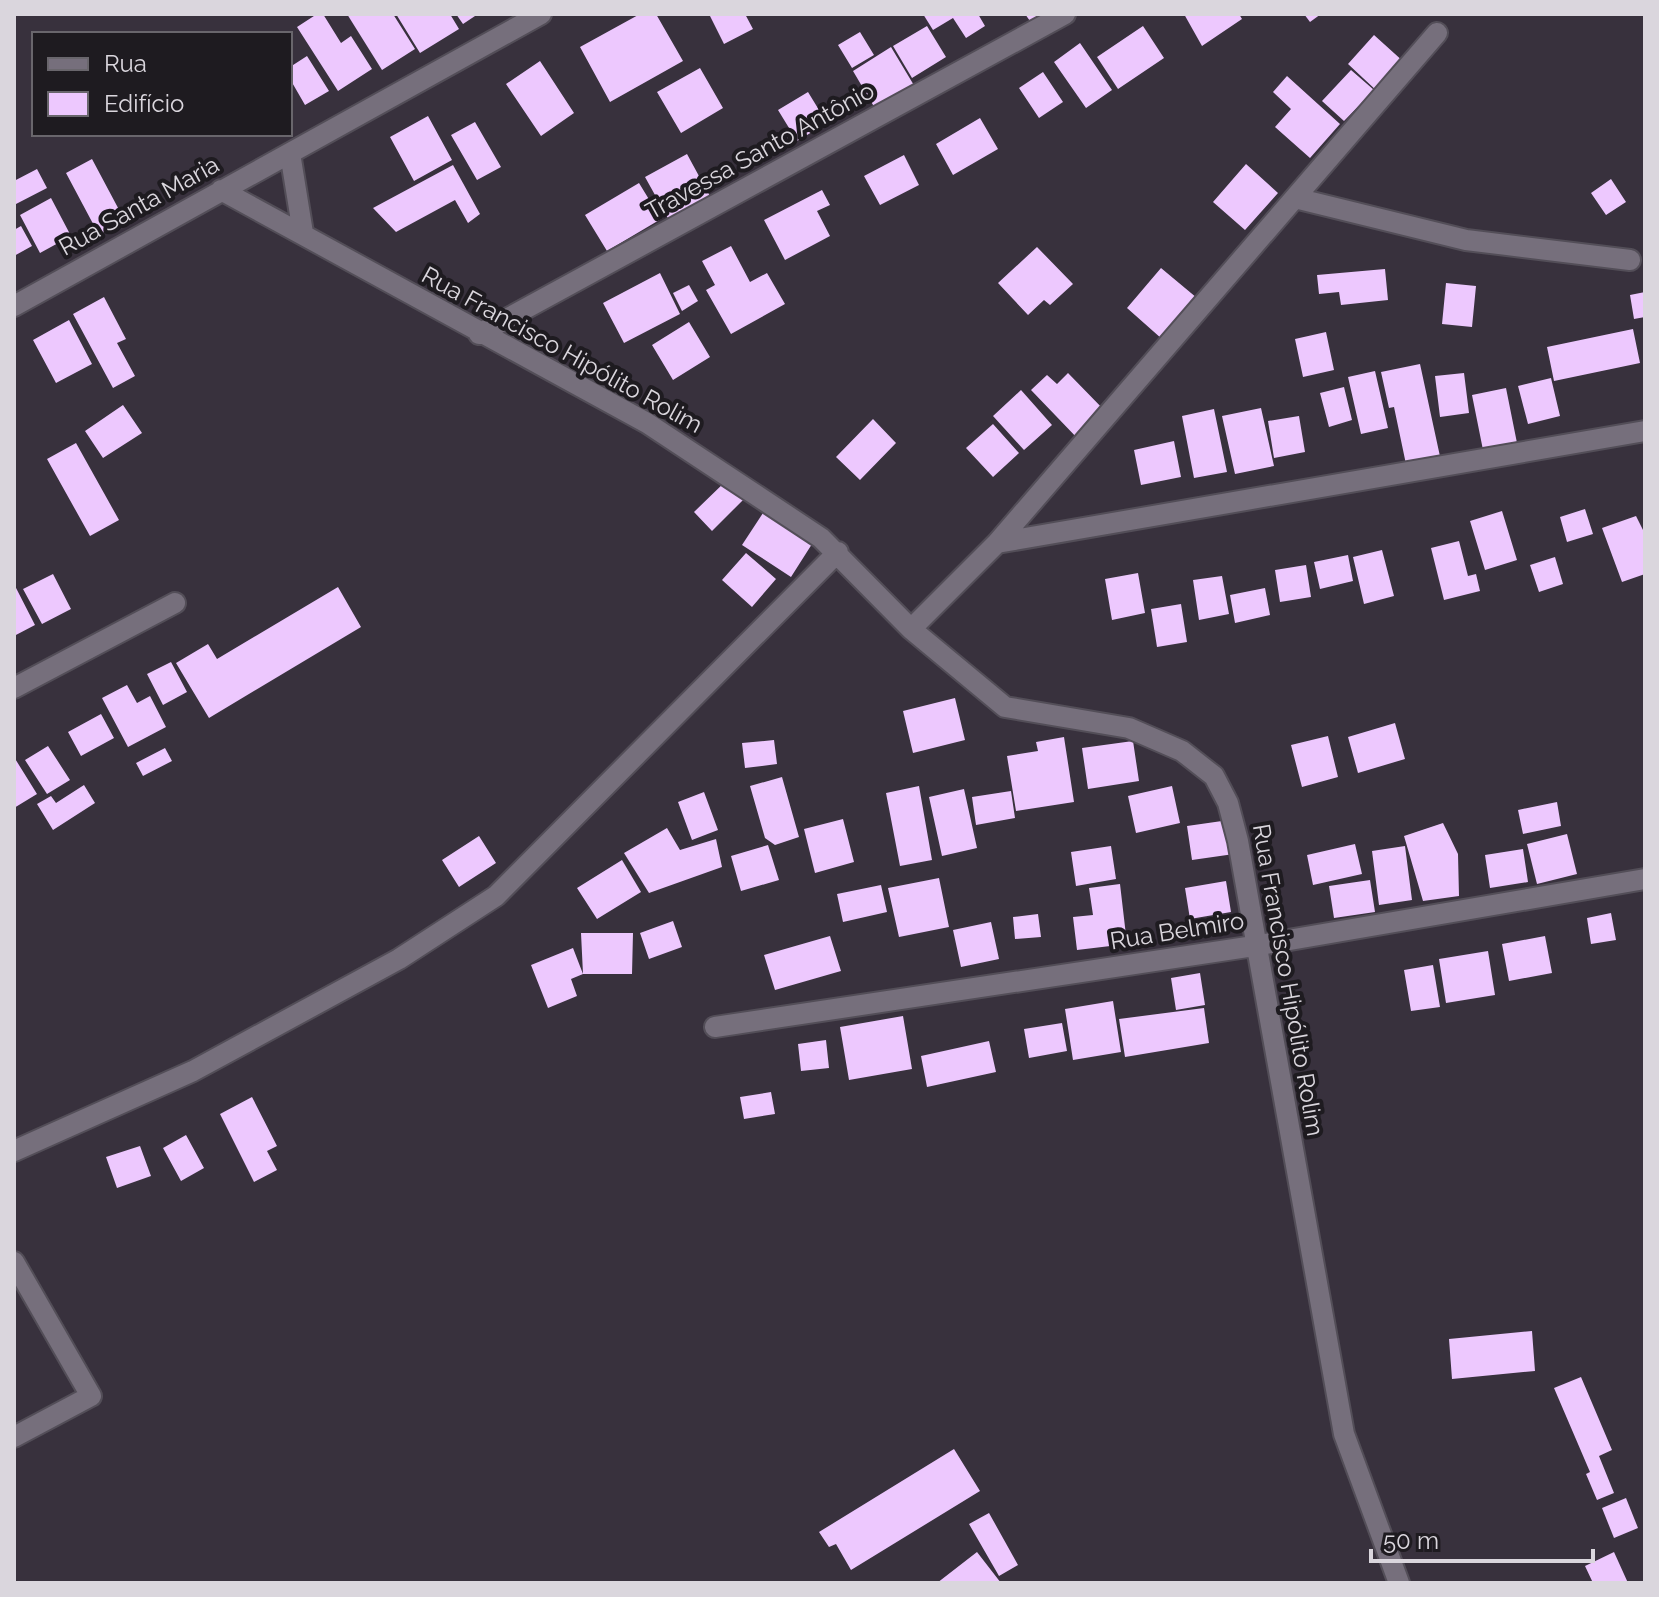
<svg xmlns="http://www.w3.org/2000/svg" width="1659" height="1597" font-family="Raleway,sans-serif">
<style>
.building{fill:#edc8fe}
.lines{fill:none;stroke-linecap:round;stroke-linejoin:round}
.street-casing{stroke:#534e58;stroke-width:24}
.street{stroke:#766f7c;stroke-width:20}
.labels{text-anchor:middle;stroke-width:8;stroke-linejoin:round;paint-order:stroke}
.street-label{font-size:24px;fill:#dad6dd;stroke:#1e1b20}
</style>
<rect width="100%" height="100%" fill="#38313d"/>
<!-- building -->
<path class="building" d="M317,14H323L341,43L351,36L372,69L338,91L297,27Z
M347,14H393L415,49L382,70Z
M396,14H450L459,29L420,53Z
M456,14H478L463,24Z
M640,14H656L683,61L610,102L580,47Z
M709,14H745L753,29L724,44Z
M923,14H978L985,26L966,38L953,18L933,30Z
M1025,14H1042L1030,21Z
M1184,14H1239L1242,19L1202,46Z
M1304,14H1321L1310,22Z
M927,26L946,57L912,78L893,46Z
M1143,26L1164,58L1118,89L1097,57Z
M860,32L874,55L852,68L838,45Z
M1374,35L1405,63L1378,92L1348,64Z
M1080,43L1112,90L1086,108L1054,62Z
M891,47L915,87L876,110L853,71Z
M307,56L329,91L305,105L290,79V67Z
M540,61L574,113L541,136L506,84Z
M700,68L723,108L681,133L657,92Z
M1351,70L1374,90L1344,121L1322,101Z
M1043,72L1063,102L1039,118L1019,88Z
M1287,76L1340,124L1310,158L1275,127L1291,109L1273,92Z
M808,92L827,123L797,141L778,110Z
M428,116L452,160L414,181L390,137Z
M980,118L998,149L953,175L936,144Z
M475,122L501,167L477,180L451,135Z
M687,154L712,200L670,222L645,177Z
M904,155L919,185L880,205L864,176Z
M92,159L125,221L99,235L66,173Z
M1246,164L1278,193L1245,230L1213,202Z
M453,165L480,214L468,223L455,200L396,232L373,208Z
M37,169L47,188L16,204L14,181Z
M1611,179L1626,202L1606,215L1591,193Z
M639,183L661,219L607,251L585,215Z
M822,190L830,205L817,211L830,236L785,260L764,220Z
M51,198L71,236L40,253L20,215Z
M21,226L32,246L14,256V230Z
M731,246L750,282L767,273L785,304L731,334L706,290L715,285L702,261Z
M1037,247L1073,284L1050,305L1044,300L1028,315L998,283Z
M1161,268L1197,298L1162,339L1127,308Z
M1385,269L1388,300L1341,305L1339,292L1319,294L1317,275Z
M660,273L680,314L624,343L603,303Z
M1446,283L1476,286L1472,327L1442,324Z
M689,285L698,301L682,311L673,293Z
M1645,292V317L1634,319L1630,295Z
M104,297L126,339L117,343L135,376L113,388L73,314Z
M69,320L92,364L56,383L33,340Z
M689,322L710,357L673,380L652,345Z
M1633,329L1640,363L1554,381L1547,347Z
M1326,332L1334,370L1303,377L1295,339Z
M1420,364L1441,461L1407,469L1394,407L1389,408L1381,372Z
M1375,371L1388,428L1361,434L1348,377Z
M1068,373L1108,414L1080,441L1031,390L1047,375L1057,384Z
M1464,373L1469,413L1440,417L1435,376Z
M1551,378L1560,416L1528,424L1518,386Z
M1344,387L1352,420L1329,427L1320,393Z
M1506,388L1518,448L1484,455L1472,395Z
M1021,390L1052,425L1024,450L993,416Z
M123,405L142,433L103,458L85,431Z
M1261,408L1274,466L1235,474L1222,416Z
M1214,409L1227,472L1194,478L1182,416Z
M1299,416L1305,452L1274,458L1268,421Z
M873,419L896,443L860,480L836,457Z
M993,424L1019,453L993,477L966,448Z
M1174,441L1181,477L1141,485L1134,450Z
M76,443L119,520L90,536L47,459Z
M728,479L746,497L712,531L694,512Z
M1585,509L1593,534L1567,542L1560,517Z
M1502,511L1517,560L1485,570L1470,521Z
M763,513L812,544L791,577L742,545Z
M1636,516L1645,534V574L1622,582L1602,528Z
M1459,541L1468,576L1476,574L1480,591L1444,600L1431,548Z
M1382,550L1394,596L1364,604L1353,557Z
M746,553L776,579L752,607L722,580Z
M1348,555L1353,581L1320,589L1314,562Z
M1555,557L1563,584L1539,592L1530,565Z
M1306,565L1311,597L1280,602L1275,570Z
M1138,573L1145,613L1112,620L1105,579Z
M53,574L71,609L42,624L23,589Z
M1222,576L1229,614L1199,620L1193,580Z
M14,584L35,625L14,636Z
M338,587L361,627L209,718L176,663L208,644L217,659Z
M1265,588L1270,615L1235,623L1230,595Z
M1181,604L1187,642L1157,647L1151,609Z
M171,662L187,692L163,705L147,674Z
M127,685L137,703L150,696L166,727L128,747L102,698Z
M955,698L965,740L913,753L903,711Z
M101,714L114,738L81,756L68,732Z
M1395,723L1405,759L1358,773L1348,737Z
M1328,736L1338,777L1302,787L1291,745Z
M1064,737L1074,802L1016,811L1007,756L1038,751L1036,742Z
M774,740L777,764L745,768L742,743Z
M1133,741L1139,781L1088,789L1082,748Z
M48,746L70,780L47,794L25,760Z
M165,748L172,761L143,776L136,763Z
M14,757L37,794L14,808Z
M782,777L799,837L775,845L765,838L750,786Z
M84,785L95,803L53,830L37,804L51,796L56,803Z
M919,786L932,860L900,866L886,793Z
M1172,786L1180,823L1136,833L1128,796Z
M964,789L977,848L942,856L929,797Z
M1011,791L1015,818L976,825L972,797Z
M704,792L718,830L692,840L678,802Z
M1557,802L1561,826L1523,834L1518,810Z
M843,819L854,862L815,873L804,829Z
M1229,820L1234,854L1192,860L1187,826Z
M1443,823L1458,854L1459,896L1423,901L1404,836Z
M667,828L680,850L716,839L722,867L649,893L624,853Z
M1567,834L1577,874L1537,884L1527,844Z
M479,836L496,863L459,887L442,860Z
M1355,844L1362,874L1313,885L1307,855Z
M768,845L779,880L741,891L731,856Z
M1111,846L1116,879L1076,886L1071,852Z
M1405,846L1412,900L1379,905L1372,851Z
M1523,849L1528,882L1490,888L1485,855Z
M622,860L641,892L597,919L577,888Z
M939,878L949,927L899,937L888,888Z
M1370,880L1375,912L1334,918L1329,886Z
M1226,881L1231,912L1190,919L1185,888Z
M1120,884L1127,944L1077,950L1073,917L1093,915L1089,888Z
M881,885L887,912L843,922L837,894Z
M1611,913L1616,940L1591,944L1587,918Z
M1038,914L1041,937L1015,939L1013,917Z
M673,921L682,947L649,959L640,933Z
M991,922L999,959L961,967L953,930Z
M581,933H633L632,974H583L571,979L577,996L548,1008L531,965L573,948L583,974Z
M830,936L841,971L775,990L764,955Z
M1545,936L1552,973L1509,981L1502,944Z
M1488,951L1495,995L1446,1003L1439,959Z
M1433,965L1440,1007L1411,1011L1404,970Z
M1200,973L1205,1005L1176,1010L1171,978Z
M1113,1001L1121,1052L1073,1060L1065,1009Z
M1204,1008L1209,1043L1125,1057L1119,1019Z
M903,1016L912,1069L849,1080L840,1027Z
M1062,1023L1067,1051L1029,1058L1024,1029Z
M826,1040L829,1068L801,1071L798,1044Z
M989,1041L996,1072L927,1087L921,1056Z
M771,1092L775,1114L744,1119L740,1097Z
M252,1097L277,1146L267,1151L277,1170L254,1182L220,1114Z
M186,1135L204,1168L181,1181L163,1148Z
M140,1146L151,1176L117,1188L106,1157Z
M1532,1331L1535,1371L1452,1379L1449,1339Z
M1581,1377L1612,1450L1599,1456L1614,1493L1597,1500L1586,1474L1590,1472L1554,1388Z
M954,1449L980,1491L851,1570L836,1544L829,1547L819,1532Z
M1626,1498L1638,1528L1614,1538L1602,1508Z
M989,1513L1018,1565L999,1576L969,1524Z
M977,1552L1001,1583H937Z
M1614,1552L1628,1583H1593L1585,1566Z"/>
<g class="lines">
<!-- street casing -->
<g class="street-casing">
<path id="street" d="M290,153L303,233
M221,190L647,423L821,538L911,629L1005,707L1129,728L1182,751L1214,776L1228,803L1238,841L1344,1434L1399,1583
M1295,198L1466,240L1630,260
M14,306L541,14
M479,334L1065,14
M997,543L1645,431
M911,629L997,543L1437,33
M14,688L175,603
M715,1027L1254,946L1645,879
M14,1151L193,1071L399,959L496,896L838,552
M14,1262L91,1396L14,1437"/>
</g>
<!-- street -->
<use href="#street" class="street"/>
</g>
<g class="labels">
<!-- street labels -->
<g class="street-label">
<text transform="translate(760 151) rotate(-29)" y="8">Travessa Santo Antônio</text>
<text transform="translate(139 206) rotate(-29)" y="8">Rua Santa Maria</text>
<text transform="translate(562 350) rotate(29)" y="8">Rua Francisco Hipólito Rolim</text>
<text transform="translate(1177 931) rotate(-9)" y="8">Rua Belmiro</text>
<text transform="translate(1288 980) rotate(80)" y="8">Rua Francisco Hipólito Rolim</text>
</g>
</g>
<!-- border -->
<rect width="1659" height="1597" fill="none" stroke="#dad6dd" stroke-width="32"/>
<!-- legend -->
<rect x="32" y="32" width="260" height="104" fill="#1e1b20" stroke="#69666c" stroke-width="2"/>
<rect x="48" y="58" width="40" height="12" fill="#766f7c" stroke="#69666c" stroke-width="2"/>
<text x="104" y="72" font-size="24" fill="#dad6dd">Rua</text>
<rect x="48" y="92" width="40" height="24" fill="#edc8fe" stroke="#69666c" stroke-width="2"/>
<text x="104" y="112" font-size="24" fill="#dad6dd">Edifício</text>
<!-- scale -->
<path d="M1371 1549v12h222v-12" fill="none" stroke="#dad6dd" stroke-width="4"/>
<text x="1383" y="1549" font-size="24" fill="#dad6dd" stroke="#1e1b20" stroke-width="6" paint-order="stroke">50 m</text>
</svg>
